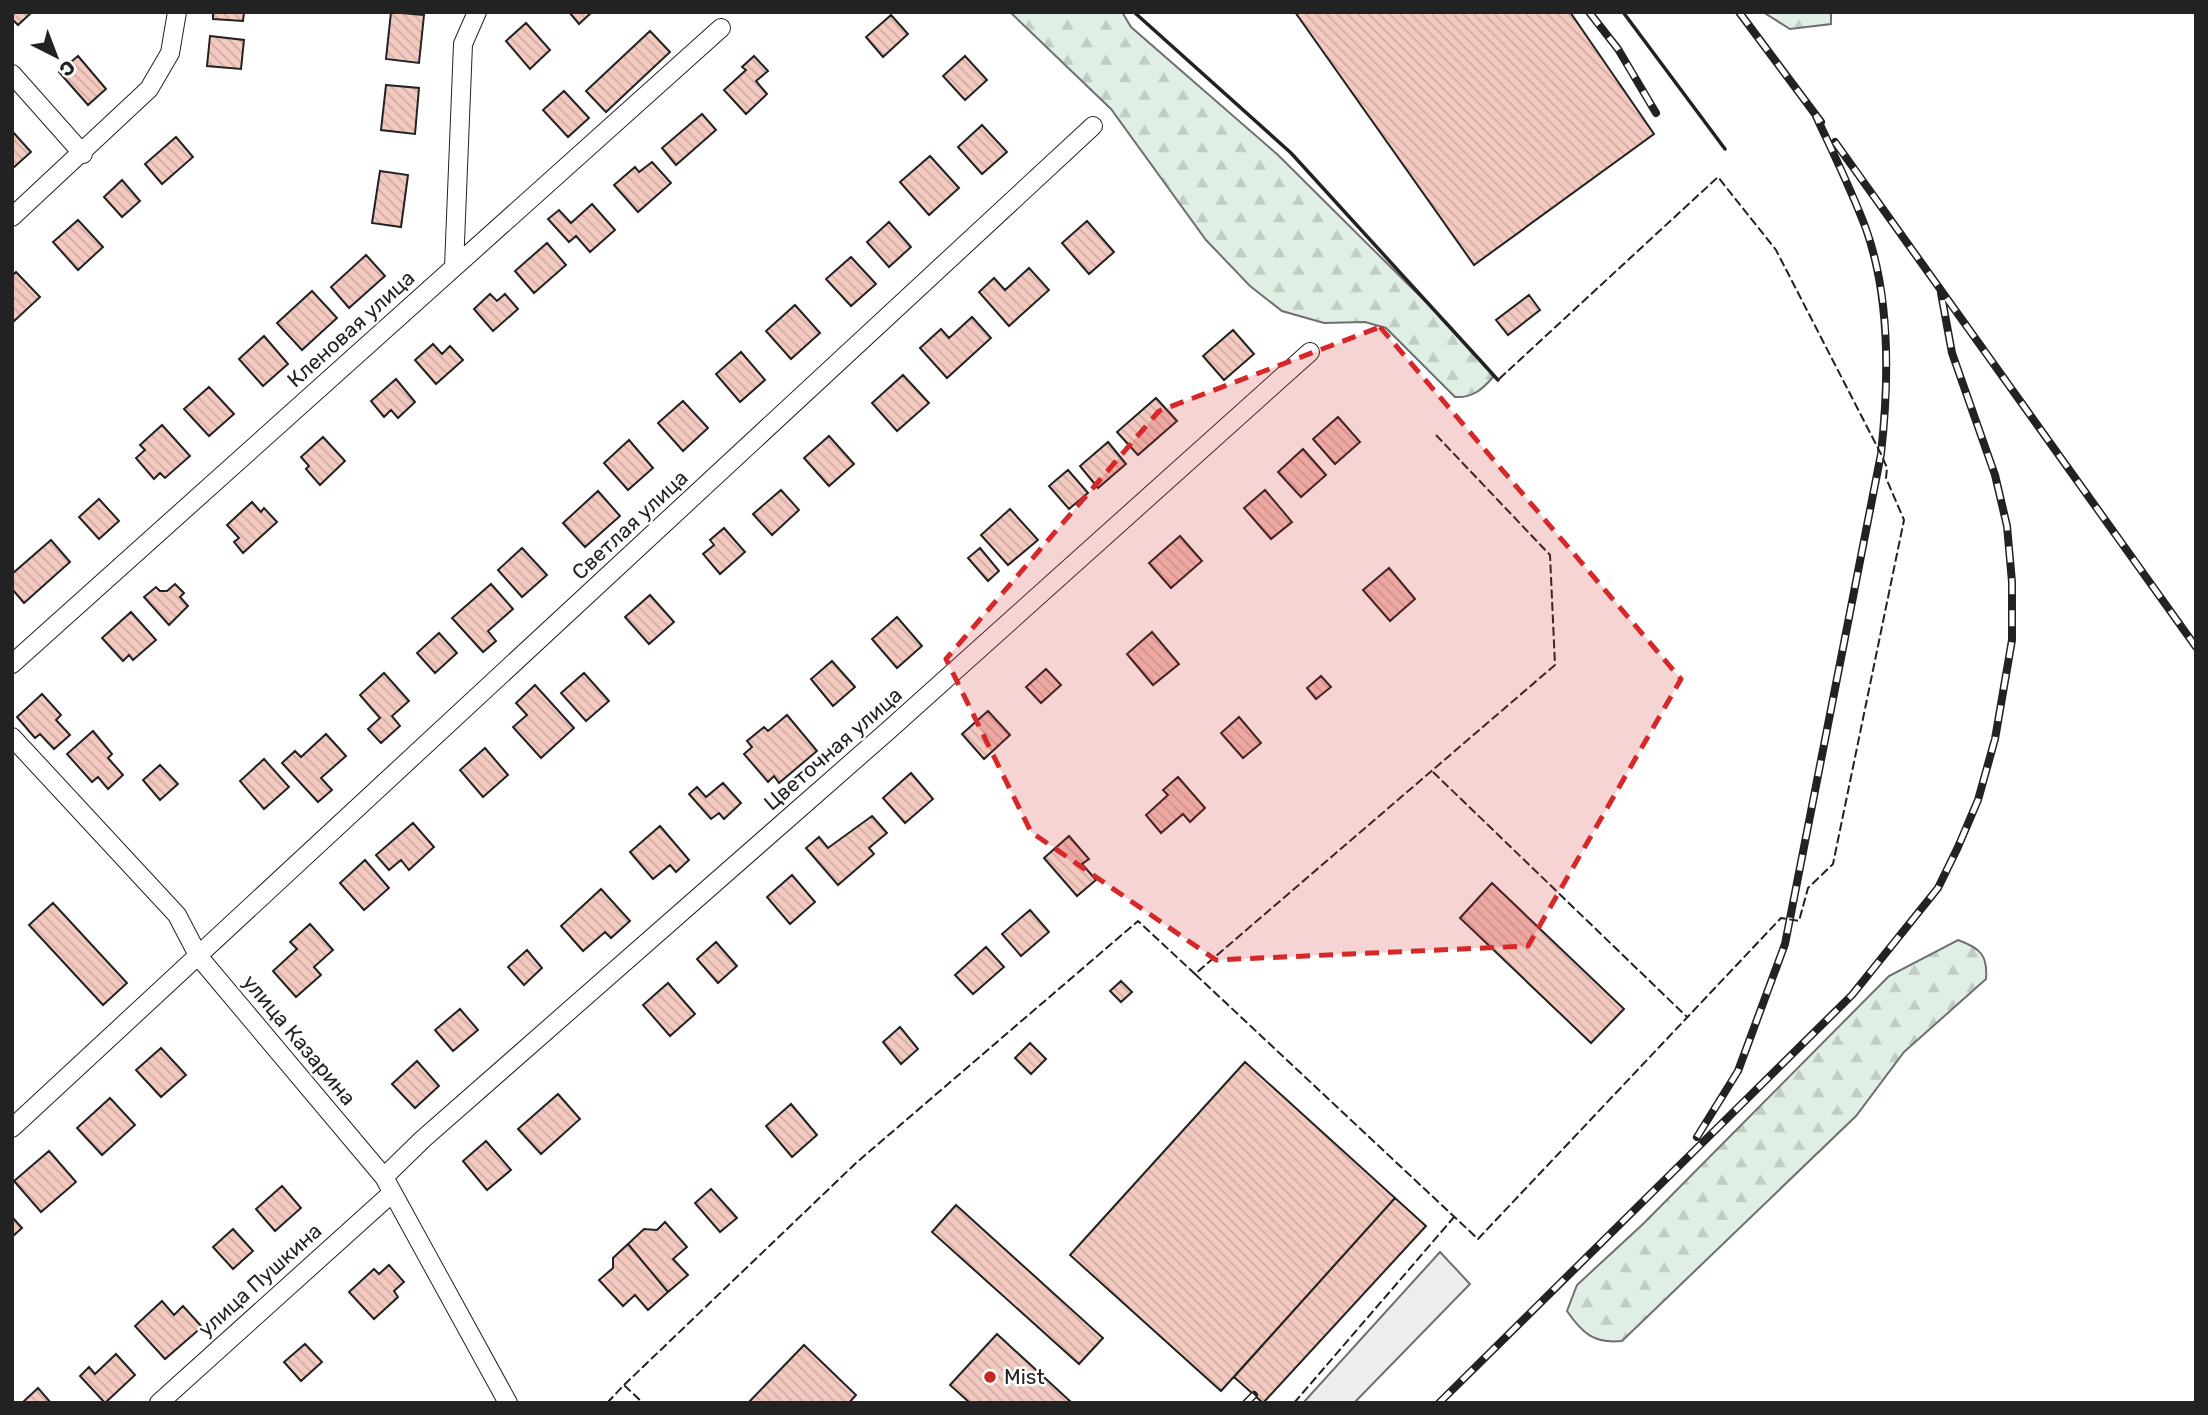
<svg xmlns="http://www.w3.org/2000/svg" width="2208" height="1415" font-family="Rubik,sans-serif">
<style>
.forest{fill:url(#forest-firs);stroke:#6f6f6f;stroke-width:2}
.parking{fill:#ededed;stroke:#6f6f6f;stroke-width:2}
.building{fill:url(#building-back-hatch);stroke:#222;stroke-width:2}
.lines{fill:none;stroke-linecap:round;stroke-linejoin:round}
.minor-casing{stroke:#222;stroke-width:20}
.minor{stroke:#fff;stroke-width:18}
.rail-casing{stroke:#222;stroke-width:8}
.rail{stroke:#fff;stroke-width:5;stroke-dasharray:16;stroke-linecap:butt}
.fence{stroke:#222;stroke-width:2;stroke-dasharray:9 3.5;stroke-linecap:butt}
.wall{stroke:#222;stroke-width:3.5}
.marked{fill:#d62828;fill-opacity:0.2;stroke:#d62828;stroke-width:5;stroke-dasharray:14 9;stroke-linejoin:round}
.poi-dot{fill:#c62828;stroke:#fff;stroke-width:2.5}
.labels{text-anchor:middle;stroke-width:5;stroke-linejoin:round;paint-order:stroke}
.street-label{font-size:21px;fill:#222;stroke:#fff}
.poi-label{font-size:21px;fill:#222;stroke:#fff;text-anchor:start}
</style>
<defs>
<pattern id="forest-firs" width="22" height="20" patternUnits="userSpaceOnUse" patternTransform="scale(1.75)"><rect width="22" height="20" fill="#e0efe3"/><path d="M5 1l3.5 6h-7zM16 11l3.5 6h-7z" fill="#c0cdc2"/></pattern>
<pattern id="building-back-hatch" width="6" height="6" patternUnits="userSpaceOnUse" patternTransform="scale(1.75)"><rect width="6" height="6" fill="#f3c9c0"/><path d="M-1 5l2 2M0 0l6 6M5-1l2 2" fill="none" stroke="#d0aca5"/></pattern>
</defs>
<rect width="100%" height="100%" fill="#fff"/>
<!-- forest -->
<path class="forest" d="M1010,12H1122L1131,27L1278,155L1446,322L1488,368L1493,377C1482,390 1472,398 1455,397L1386,328L1365,322L1324,323L1282,311L1250,286L1206,240L1111,109Z
M1763,12H1831V24L1790,29Z
M1958,940C1980,948 1988,955 1986,979L1904,1052L1856,1116L1622,1341C1594,1344 1582,1333 1567,1311L1577,1285L1643,1224L1889,976Z"/>
<!-- parking -->
<path class="parking" d="M1440,1252L1470,1284L1354,1403H1303Z"/>
<!-- building -->
<path class="building" d="M12,12H32L18,25L12,19Z
M213,12H244L243,21L213,19Z
M391,12L424,15L419,63L386,59Z
M569,12H592L579,24Z
M1295,12H1570L1654,134L1474,265Z
M891,15L908,34L883,57L866,37Z
M526,23L550,50L530,69L506,41Z
M650,31L670,52L606,112L586,91Z
M210,36L244,40L241,69L207,66Z
M78,56L106,89L88,105L59,72Z
M754,56L768,71L756,81L767,94L746,114L724,90L746,70L742,67Z
M965,56L987,80L965,100L943,76Z
M386,85L419,88L415,134L381,130Z
M564,91L589,118L568,137L543,110Z
M702,114L716,130L676,165L662,148Z
M982,125L1007,152L982,174L958,147Z
M12,131L31,152L12,169Z
M176,137L193,157L162,184L145,164Z
M930,156L959,188L929,215L900,182Z
M652,162L671,183L638,212L614,185L635,167L639,172Z
M380,171L408,175L401,227L372,223Z
M122,180L140,201L122,217L104,197Z
M592,204L615,230L590,252L576,236L569,242L548,219L559,210L571,223Z
M78,220L103,247L78,270L53,242Z
M1087,221L1114,252L1089,274L1062,243Z
M889,222L911,247L889,267L867,242Z
M547,243L566,265L534,293L515,271Z
M366,255L385,276L349,308L331,287Z
M851,257L876,284L851,306L826,279Z
M1029,268L1049,290L1009,326L979,292L994,278L1005,290Z
M16,272L40,297L12,323V276Z
M312,291L337,318L302,350L277,323Z
M490,294L497,301L505,294L518,309L493,331L474,309Z
M1529,295L1540,310L1508,335L1496,320Z
M795,305L820,333L791,359L766,331Z
M972,317L991,338L947,378L920,348L941,329L949,338Z
M1233,330L1254,354L1224,380L1203,356Z
M264,336L288,364L263,386L239,359Z
M433,344L442,354L450,346L463,360L436,384L415,360Z
M741,352L765,380L740,402L716,374Z
M903,375L929,403L897,431L872,403Z
M396,379L415,402L398,418L391,410L384,417L371,401Z
M209,387L234,414L209,436L184,409Z
M1156,398L1177,421L1138,455L1117,432Z
M683,401L708,428L683,451L658,423Z
M1338,417L1360,442L1335,464L1313,439Z
M162,425L190,456L165,478L160,473L154,479L136,458L145,450L140,445Z
M829,436L854,464L829,486L804,458Z
M323,437L345,461L320,485L306,469L309,466L301,457Z
M629,440L653,468L628,490L604,463Z
M1108,442L1126,464L1098,488L1080,466Z
M1303,449L1326,475L1301,497L1278,472Z
M1068,470L1088,493L1069,509L1049,486Z
M781,490L799,510L772,535L753,514Z
M1265,490L1292,522L1271,539L1244,508Z
M598,491L620,516L585,547L563,523Z
M99,499L119,521L99,539L79,517Z
M252,502L261,512L264,508L277,522L243,553L234,542L239,538L227,525Z
M1010,509L1038,540L1008,565L981,535Z
M724,528L745,552L720,574L703,554L714,545L710,540Z
M1180,536L1202,561L1171,588L1149,563Z
M51,540L70,562L24,603L12,589V574Z
M522,548L547,575L522,597L498,570Z
M980,548L999,571L988,581L968,558Z
M1389,568L1415,599L1390,621L1363,590Z
M175,584L184,593L180,597L188,606L169,625L144,597L156,587L160,591H167Z
M491,584L513,609L488,631L496,641L483,652L452,618Z
M650,595L674,622L649,644L625,617Z
M131,612L156,640L133,660L129,655L123,661L102,638Z
M897,617L922,646L897,668L872,639Z
M1152,632L1179,664L1153,685L1127,654Z
M439,633L457,653L435,673L417,653Z
M832,661L855,687L833,706L811,679Z
M1046,669L1061,685L1041,703L1026,687Z
M384,673L409,701L392,716L400,726L381,743L368,729L380,718L360,695Z
M584,673L609,701L586,721L561,693Z
M1321,676L1331,687L1316,699L1307,688Z
M535,685L574,728L541,758L513,727L527,715L516,703Z
M42,694L61,715L56,720L70,735L54,749L40,734L35,738L17,717Z
M988,711L1010,735L984,759L962,734Z
M787,715L817,751L779,783L774,776L768,782L744,754L752,747L747,741L764,727L768,731Z
M1239,717L1261,743L1243,758L1221,733Z
M93,731L112,754L108,758L123,775L108,789L98,777L92,782L67,754Z
M326,734L346,756L321,778L332,790L318,802L282,763L295,751L301,757Z
M485,748L508,775L483,797L460,770Z
M264,759L289,787L264,809L240,781Z
M160,765L178,784L160,800L143,780Z
M911,773L933,799L905,823L883,798Z
M1178,777L1205,808L1190,822L1183,814L1161,833L1146,815L1168,795L1163,790Z
M723,783L741,803L724,819L719,813L711,819L689,794L697,787L706,797Z
M872,816L887,833L869,848L874,854L838,885L806,848L819,837L828,848Z
M413,823L434,847L409,870L401,860L389,870L376,855Z
M660,826L689,860L676,872L670,865L653,879L630,852Z
M1069,836L1089,859L1082,864L1096,880L1077,896L1044,858Z
M365,860L389,888L364,910L340,883Z
M792,875L815,902L790,924L767,897Z
M1492,883L1624,1009L1591,1043L1460,918Z
M601,889L630,921L611,938L605,932L583,951L561,926Z
M53,903L127,983L103,1005L29,925Z
M1030,910L1049,932L1021,956L1002,934Z
M310,924L333,950L314,967L321,975L296,997L273,971L297,949L290,942Z
M716,942L737,966L718,983L697,959Z
M986,947L1004,967L973,994L955,975Z
M527,950L542,968L524,985L508,967Z
M1121,981L1132,992L1121,1002L1110,991Z
M668,983L695,1014L670,1036L643,1005Z
M460,1009L478,1030L453,1051L435,1030Z
M900,1027L918,1049L901,1064L883,1042Z
M1030,1043L1046,1059L1031,1074L1015,1058Z
M161,1048L186,1075L161,1097L136,1070Z
M417,1061L439,1086L415,1108L392,1084Z
M1245,1062L1395,1198L1221,1391L1070,1255Z
M558,1094L580,1119L541,1154L518,1129Z
M110,1098L135,1125L102,1155L77,1128Z
M791,1104L817,1135L792,1157L766,1126Z
M486,1141L511,1170L487,1190L463,1161Z
M49,1151L76,1182L41,1212L14,1181Z
M282,1186L301,1208L275,1231L256,1209Z
M711,1189L737,1218L720,1232L695,1203Z
M1395,1198L1426,1226L1263,1403L1234,1377Z
M956,1205L1103,1338L1079,1364L932,1232Z
M12,1217L22,1228L12,1237Z
M665,1222L687,1247L673,1259L688,1275L668,1292L628,1244L644,1229L657,1230Z
M233,1229L253,1251L233,1269L213,1247Z
M628,1244L668,1292L648,1310L635,1295L623,1306L599,1280L613,1268V1258Z
M389,1265L404,1282L394,1291L398,1297L374,1319L349,1292L374,1269L379,1274Z
M162,1301L174,1315L183,1306L202,1327L165,1359L135,1326Z
M997,1334L1072,1403H970L950,1385Z
M305,1344L322,1362L301,1381L284,1362Z
M804,1345L856,1395L849,1403H748Z
M116,1354L135,1375L105,1403L80,1376L89,1367L95,1374Z
M38,1388L51,1403H22Z"/>
<g class="lines">
<!-- minor casing -->
<g class="minor-casing">
<path id="minor" d="M12,74L83,154
M12,217L149,89L170,53L177,12
M454,267L463,44L477,12
M12,664L721,28
M12,737L177,915L199,957L384,1177L508,1403
M12,1128L1093,126
M384,1177L423,1139L890,729L1310,352
M159,1403L392,1193"/>
</g>
<!-- minor -->
<use href="#minor" class="minor"/>
<!-- rail casing -->
<g class="rail-casing">
<path id="rail" d="M1589,12L1618,49L1656,113
M1739,12L1821,122
M1835,142L2196,647
M1697,1137L1738,1071L1785,944L1881,454C1889,382 1891,299 1866,229C1852,191 1833,153 1816,116
M1246,1403L1254,1395
M1439,1403L1852,995L1938,888L1958,847L1978,800L1995,739L2012,640V582L2007,526L1995,475L1952,353L1941,293"/>
</g>
<!-- rail -->
<use href="#rail" class="rail"/>
<!-- fence -->
<path class="fence" d="M1436,435L1550,555L1555,665L1195,974L1478,1239L1781,918L1799,921L1808,888L1833,864L1904,520L1886,478L1887,468L1881,454L1776,250L1718,177L1498,380
M1433,772L1687,1017
M624,1385L856,1163L1138,921L1195,974
M607,1403L624,1385L643,1403
M1294,1403L1455,1216"/>
<!-- wall -->
<path class="wall" d="M1134,12L1291,153L1498,380
M1623,12L1725,149"/>
</g>
<!-- marked area -->
<path class="marked" d="M1380,327L1681,679L1528,946L1216,960L1031,832L946,659L1159,411Z"/>
<!-- markers -->
<circle class="poi-dot" cx="990" cy="1377" r="7"/>
<g class="labels">
<!-- street labels -->
<g class="street-label">
<text transform="translate(351 329) rotate(-42)" y="7">Кленовая улица</text>
<text transform="translate(630 525) rotate(-43)" y="7">Светлая улица</text>
<text transform="translate(833 749) rotate(-41)" y="7">Цветочная улица</text>
<text transform="translate(299 1040) rotate(50)" y="7">улица Казарина</text>
<text transform="translate(260 1280) rotate(-42)" y="7">улица Пушкина</text>
</g>
<!-- poi labels -->
<g class="poi-label">
<text x="1004" y="1384">Mist</text>
</g>
</g>
<!-- border -->
<rect width="2208" height="1415" fill="none" stroke="#222222" stroke-width="28"/>
<!-- north arrow -->
<g transform="translate(56 56) rotate(138)" stroke="#ffffff" stroke-width="5" paint-order="stroke">
<path d="M0-5L12 26L0 18L-12 26Z" fill="#222222"/>
<text y="-10" font-size="19" font-weight="bold" text-anchor="middle" fill="#222222">С</text>
</g>
</svg>
